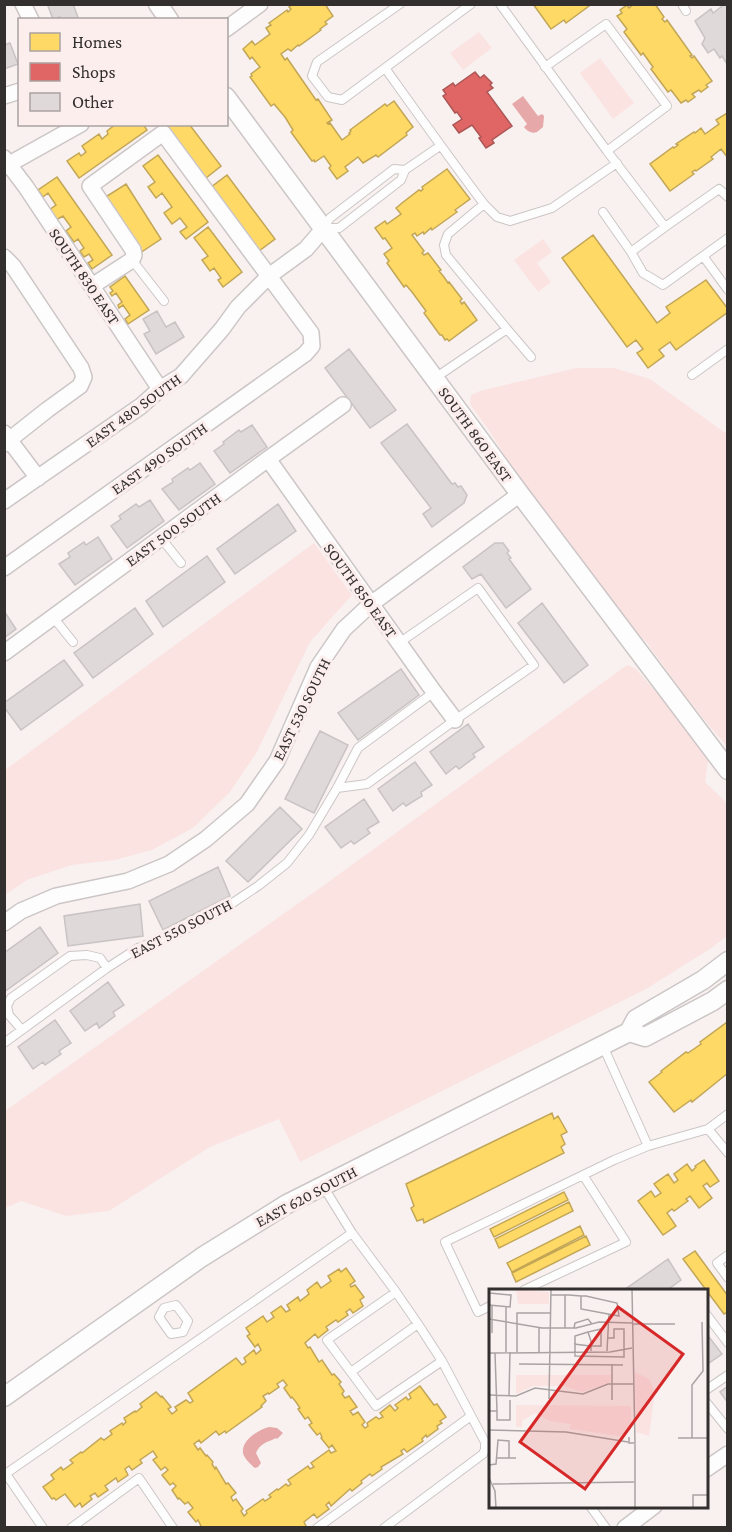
<svg xmlns="http://www.w3.org/2000/svg" width="732" height="1532" font-family="'Crimson Pro',serif">
<style>
.green{fill:#fbe3e2}
.water{fill:#e6a8a8}
.homes{fill:#ffd966;stroke:#c2a656;stroke-width:1.5;fill-rule:evenodd}
.shops{fill:#e06666;stroke:#ac5656;stroke-width:1.5}
.building{fill:#dfd9d9;stroke:#c9c3c3;stroke-width:1.5}
.lines{fill:none;stroke-linecap:round;stroke-linejoin:round}
.service-casing{stroke:#ccc6c6;stroke-width:10}
.minor-casing{stroke:#ccc6c6;stroke-width:18}
.tertiary-casing{stroke:#ccc6c6;stroke-width:21}
.service{stroke:#fefdfd;stroke-width:8}
.minor{stroke:#fefdfd;stroke-width:15}
.tertiary{stroke:#fefdfd;stroke-width:18}
.labels{text-anchor:middle;stroke-width:6;stroke-linejoin:round;paint-order:stroke}
.street-label{font-size:16px;fill:#342f2f;stroke:#fbeeed}
.inset-road{fill:none;stroke:#aaa3a3;stroke-width:1.5}
.view{fill:#d62828;fill-opacity:0.15;stroke:#d62828;stroke-width:3}
.inset-edge{fill:none;stroke:#342f2f;stroke-width:3}
</style>
<rect width="100%" height="100%" fill="#f8f1f0"/>
<!-- green -->
<path class="green" d="M479,32L492,48L463,70L450,53Z
M600,58L634,103L613,119L580,73Z
M543,239L552,252L537,263L551,282L538,292L514,260Z
M576,368H614L650,379L727,434V746L711,728L683,693L647,643L628,624L589,573L568,541L540,507L514,470L488,429L470,404L471,395L480,391Z
M314,543L352,595L310,642L257,752L230,792L193,828L152,850L115,860L72,865L27,880L5,895V770Z
M627,665L636,669L681,721L708,761L705,782L728,804L727,936L710,949L646,989L300,1162L279,1119L210,1147L109,1211L66,1216L21,1201L5,1208V1111L327,883Z"/>
<!-- water -->
<path class="water" d="M523,96L538,116L542,114L544,116L543,127L537,132C532,134 527,131 524,127L527,124L512,104Z
M269,1427L277,1428L283,1433L277,1439L276,1438C268,1442 260,1443 256,1453L261,1463L258,1467L255,1468C251,1465 244,1458 243,1453C241,1440 260,1429 269,1427Z"/>
<!-- homes -->
<path class="homes" d="M293,4H325L333,16L325,22L327,24L320,29L321,30L299,46L298,45L291,51L288,49L281,54L285,60L287,58L316,100L318,99L332,120L327,123L328,124L330,123L342,140L350,134L349,133L351,131L350,130L385,104L387,106L394,101L413,127L406,133L407,135L378,157L376,155L363,163L358,157L345,167L348,171L337,179L329,168L331,166L324,156L315,162L314,160L312,161L291,132L293,130L285,117L274,104L271,106L250,77L252,76L251,74L260,67L252,57L250,59L243,49L252,41L255,45L270,34L266,28L271,25L269,23L287,10L288,12L291,9L289,7Z
M533,4H588L589,6L566,23L564,20L551,29Z
M634,4H655L664,17L662,19L665,22L667,20L692,55L690,56L692,58L694,56L712,81L706,85L708,87L701,92L699,90L692,94L695,97L688,102L686,100L681,103L671,90L668,92L651,69L653,67L643,53L641,55L624,32L627,29L617,16L622,13L620,10L627,5L629,8Z
M727,113L728,158L721,149L711,157L713,159L696,171L695,170L692,172L694,174L670,191L650,164L673,147L674,148L678,145L676,144L694,132L695,133L701,128L705,134L719,124L716,120Z
M116,124H143L147,130L79,178L67,161L79,153L81,156L86,152L82,146L99,134L102,139L108,134L107,131Z
M165,124H189L221,166L206,178Z
M158,155L208,222L186,239L180,232L187,227L180,218L172,224L164,213L172,207L162,193L156,198L148,187L155,182L143,166Z
M447,169L470,199L455,210L457,212L432,230L431,228L424,234L423,232L417,236L415,233L412,235L424,251L422,253L424,255L428,253L441,270L439,271L444,277L448,283L449,282L462,299L460,301L462,304L464,302L477,320L449,341L447,339L445,340L442,335H440L424,313L426,311L412,292L406,285L404,287L387,263L389,261L384,254L392,248L385,238L383,239L375,228L385,221L387,224L401,214L396,208L402,203L419,190L421,191L423,189L422,187Z
M227,175L275,239L259,251L210,188Z
M57,177L112,255L92,269L88,263L93,260L89,254L84,257L80,251L84,248L78,239L74,242L66,231L71,227L63,216L56,220L49,210L56,205L48,193L43,197L38,190Z
M126,184L161,239L140,253L104,198Z
M208,227L242,272L223,287L218,280L221,278L214,268L210,271L202,260L208,256L194,238Z
M593,235L657,323L670,313L666,307L706,280L728,309V312L676,350L670,342L659,350L664,356L648,368L637,353L643,349L636,340L627,347L562,258Z
M125,276L149,310L128,324L125,319L130,315L123,305L119,308L118,305L122,302L116,293L112,296L110,293L113,291L110,287Z
M726,1023L728,1024V1073L692,1102L691,1100L674,1112L649,1082L662,1072L661,1071L686,1052L688,1053L701,1044L700,1042Z
M552,1113L554,1119L558,1116L567,1132L561,1135L565,1144L561,1147L564,1153L424,1223L423,1219L417,1221L411,1208L414,1206L406,1184Z
M704,1160L719,1181L710,1187L707,1183L703,1186L712,1198L699,1208L690,1196L686,1199L688,1201L674,1211L672,1209L667,1213L676,1226L663,1235L638,1201L651,1191L655,1197L661,1193L654,1184L668,1174L674,1183L678,1180L674,1174L687,1164L692,1171L696,1167L695,1166Z
M564,1192L568,1200L494,1237L490,1229Z
M569,1202L573,1211L499,1248L495,1239Z
M580,1226L584,1235L512,1272L507,1263Z
M586,1236L590,1245L516,1282L512,1273Z
M695,1251L728,1296V1312L724,1314L683,1259Z
M346,1268L355,1281L350,1285L351,1287L355,1285L364,1297L360,1300L363,1306L353,1313L350,1309L346,1312L348,1315L338,1322L336,1320L326,1327L328,1330L318,1338L315,1334L305,1343L308,1348L310,1347L319,1362L322,1360L332,1375L334,1374L341,1382L339,1384L344,1391L342,1394L345,1398L349,1396L357,1407L350,1411L353,1415L358,1412L365,1422L362,1425L365,1428L368,1426L367,1423L376,1417L379,1419L383,1417L380,1413L390,1405L395,1411L398,1408L395,1405L406,1397L408,1400L411,1398L409,1394L420,1386L434,1405L437,1404L446,1417L440,1421L442,1423L437,1426L438,1429L427,1437L426,1435L422,1439L423,1441L407,1452L404,1449L401,1451L403,1454L381,1467L382,1469L372,1476L370,1474L361,1481L362,1483L352,1491L350,1489L331,1506L329,1502L326,1505L329,1509L317,1518L314,1514L304,1522L306,1526L304,1528H202L198,1520L196,1522L188,1512L193,1508L188,1502L185,1504L179,1498L178,1499L172,1490L176,1486L173,1483L170,1485L162,1475L168,1470L165,1467L161,1470L153,1460L157,1457L153,1451L140,1460L142,1463L132,1470L129,1466L125,1469L128,1475L118,1482L116,1478L105,1486L108,1490L98,1497L95,1493L90,1496L92,1499L82,1507L80,1503L75,1507L65,1494L56,1500L54,1498L52,1499L43,1487L54,1479L51,1475L61,1467L63,1470L73,1463L70,1460L81,1452L82,1453L101,1438L104,1440L112,1434L110,1431L122,1423L123,1425L126,1422L124,1418L135,1411L136,1412L142,1407L140,1404L156,1392L161,1397L162,1396L171,1407L168,1409L172,1414L177,1410L175,1407L186,1400L190,1403L193,1401L188,1393L236,1358L242,1365L246,1362L244,1358L254,1350L256,1354L261,1350L258,1344L255,1347L247,1336L250,1334L246,1328L263,1316L267,1322L274,1317L271,1313L281,1306L286,1312L290,1310L287,1305L298,1297L300,1301L309,1294L307,1290L317,1282L321,1288L331,1281L328,1276L339,1269L341,1272ZM283,1380L287,1385L284,1388L291,1398L292,1397L296,1402L300,1408L298,1409L305,1419L308,1417L312,1423L309,1425L317,1435L320,1433L322,1437L321,1438L329,1448L332,1445L336,1451L331,1453L329,1450L311,1463L314,1467L310,1469L308,1466L288,1480L291,1484L288,1486L286,1484L278,1490L277,1489L269,1495L271,1497L265,1501L263,1499L246,1511L247,1513L244,1516L241,1511L243,1509L236,1499L233,1501L231,1497L236,1493L228,1483L226,1484L216,1467L215,1469L212,1464L213,1462L207,1455L206,1456L200,1448L198,1450L194,1444L199,1440L201,1443L216,1431L219,1435L225,1431L226,1433L262,1407L261,1406L266,1401L263,1396L268,1393L269,1394L279,1387L277,1384Z"/>
<!-- shops -->
<path class="shops" d="M475,72L480,78L484,75L492,83L490,85L493,88L487,92L512,126L492,140L494,143L486,148L479,138L481,137L472,125L459,133L453,125L462,119L457,112L455,113L443,96L446,94L443,90L453,83L455,86Z"/>
<!-- building -->
<path class="building" d="M52,4H73L79,20H61L60,17L53,19L48,6Z
M725,4L728,5L727,64L722,56L720,58L714,49L708,53L702,44L705,38L695,21L711,9L713,13Z
M10,43L18,64L4,69V45Z
M157,311L166,327L175,322L184,337L156,354L144,334L150,331L143,319Z
M349,349L396,410L370,428L325,368Z
M407,424L452,484L455,483L458,487L461,486L467,495L464,503L432,527L423,514L431,508L381,443Z
M252,425L267,447L230,473L214,451L224,444L223,442L239,430L241,432Z
M200,463L215,484L179,510L162,489L173,482L172,479L188,468L190,470Z
M150,500L164,521L127,548L111,526L121,519L119,516L136,504L139,507Z
M278,504L296,531L235,574L217,549Z
M98,537L112,559L75,585L59,564L70,557L68,553L84,542L86,545Z
M495,543H503L509,551L507,553L511,558L509,559L531,589L506,608L481,574L472,579L463,567Z
M207,556L225,582L163,627L146,601Z
M542,603L588,665L564,683L518,623Z
M135,608L153,634L93,678L74,653Z
M4,611L16,629L4,638Z
M64,660L83,685L21,730L4,707V703Z
M401,669L419,695L358,740L338,713Z
M468,724L484,747L473,754L475,757L459,769L456,766L446,774L430,752Z
M320,731L348,745L314,813L285,799Z
M415,762L432,785L421,792L422,796L406,806L403,803L393,811L378,789Z
M364,799L379,822L367,829L370,833L354,844L351,841L341,848L325,827Z
M280,807L302,829L248,882L226,861Z
M218,867L230,896L163,930L149,901Z
M140,904L143,936L68,946L64,916Z
M40,927L58,953L4,992V953Z
M108,982L124,1005L113,1012L115,1016L99,1028L97,1023L85,1031L70,1011Z
M55,1020L71,1043L59,1051L61,1054L45,1065L43,1062L33,1069L18,1047Z
M668,1259L681,1280L667,1290H624Z
M706,1333L722,1354L706,1365Z
M728,1386V1403L720,1392Z"/>
<g class="lines">
<!-- service casing -->
<g class="service-casing">
<path id="service" d="M400,4L317,62L312,76L328,97L342,100L471,4
M500,4L607,151L665,227
M682,4L686,11
M545,67L606,24L667,106L607,151
M385,68C418,114 450,159 484,204
M728,197L719,189L665,227L631,252L643,273L663,285L728,238
M603,212L631,252
M324,227L330,218L394,169L405,170
M325,228H339L401,180L405,170L440,146
M703,256L728,290
M132,260L164,301
M507,329L531,357
M692,375L728,349
M435,378L507,329L446,255L444,245L448,234L484,204L497,217L510,221L552,208L617,163
M161,538L181,563
M53,617L73,642
M337,788L367,784L455,720L534,665L478,588L399,643
M22,1030L9,1015L7,1006L11,998L70,956L87,955L100,958L107,968
M4,1043L107,968L138,948L182,931L222,910L258,886L287,863L309,835L337,788L358,748L434,692
M708,1129L728,1153
M648,1146L708,1129L728,1114
M323,1186L352,1233L396,1292L418,1324L442,1361L485,1442V1449L483,1454L384,1528
M728,1255L717,1263L728,1278
M524,1290L626,1242L583,1175
M396,1292L327,1340L376,1406L442,1361
M176,1305L188,1321L183,1332L171,1334L159,1317L164,1308Z
M490,1306L478,1312L445,1242L614,1160L648,1146L603,1046
M706,1314L728,1343
M351,1372L418,1324
M706,1390L728,1375
M706,1402L728,1429
M6,1474L43,1528
M4,1475L352,1233
M590,1506L606,1528
M71,1528L139,1478L173,1528
M317,1528L471,1416"/>
</g>
<!-- minor casing -->
<g class="minor-casing">
<path id="minor" d="M23,4L31,20
M226,29L260,4
M4,96L20,91
M4,158L26,187L160,389
M4,167L81,124
M4,257L13,266L81,368L84,377L80,386L47,410L4,444
M4,433L38,478
M268,459L434,692L455,720
M4,501L141,406L160,389L181,376L222,329L238,307L269,276L306,249L324,228
M4,568L305,354L312,346L311,333L163,133L90,186L133,250L134,255L132,260L92,286
M4,653L268,459L343,405
M4,923L21,911L56,896L128,881L169,864L206,839L247,804L277,761L318,667L344,629L371,604L520,494
M706,1469L728,1454
M625,1528L654,1506"/>
</g>
<!-- tertiary casing -->
<g class="tertiary-casing">
<path id="tertiary" d="M158,4L169,20
M226,97L520,494L728,770
M629,1032L645,1037L713,1001L728,990
M4,1397L202,1257L287,1204L629,1032L636,1019L703,980L728,961"/>
</g>
<!-- service -->
<use href="#service" class="service"/>
<!-- minor -->
<use href="#minor" class="minor"/>
<!-- tertiary -->
<use href="#tertiary" class="tertiary"/>
</g>
<g class="labels">
<!-- street labels -->
<g class="street-label">
<text transform="translate(85 276) rotate(56)" y="6">SOUTH 830 EAST</text>
<text transform="translate(133 410) rotate(-36)" y="6">EAST 480 SOUTH</text>
<text transform="translate(476 434) rotate(54)" y="6">SOUTH 860 EAST</text>
<text transform="translate(159 458) rotate(-35)" y="6">EAST 490 SOUTH</text>
<text transform="translate(173 529) rotate(-36)" y="6">EAST 500 SOUTH</text>
<text transform="translate(361 590) rotate(54)" y="6">SOUTH 850 EAST</text>
<text transform="translate(301 709) rotate(-64)" y="6">EAST 530 SOUTH</text>
<text transform="translate(181 928) rotate(-27)" y="6">EAST 550 SOUTH</text>
<text transform="translate(306 1196) rotate(-28)" y="6">EAST 620 SOUTH</text>
</g>
</g>
<!-- overview -->
<g transform="translate(489 1289)">
<rect width="219" height="219" fill="#f8f1f0"/>
<path d="M27,0L60,3V15H29ZM146,83L160,90L166,103L160,147L147,143ZM27,86H122V93L93,103L75,97H44L27,105ZM27,116L142,117V141L131,147L81,140L82,135L61,132L46,124L33,132V138H27Z" fill="#fbe3e2"/>
<path class="inset-road" d="M0,4L22,6L21,18L0,16M62,6H80L92,7H97L128,14L130,27L92,20V7M17,17V63M0,30L53,39H87L110,33L143,34M143,35H186M50,39V63M76,39V6M85,39L86,34L99,30L103,35M99,43L86,47V67L135,68V40H125V49H119M3,44V16M85,55L101,57H112V40L99,43L102,52V62M118,62L120,25M28,63V24H61M0,64H6L8,122M6,64L121,63L143,59M30,75L134,76M0,106L27,107L46,99L94,105L119,95H144M20,107L21,63M60,110L62,0M123,111V75M0,122H8V131H21V111M0,141L77,143L139,153M140,148V154H146L143,0M189,149H219M203,149V96L214,82L213,33M146,155V219M7,169H27M0,176L7,175L9,151L20,152V169M0,189L6,202L7,219M4,195L145,193M204,219V206H219"/>
<path class="view" d="M129,18L194,65L96,200L31,153Z"/>
<rect width="219" height="219" class="inset-edge"/>
</g>
<!-- border -->
<rect width="732" height="1532" fill="none" stroke="#342f2f" stroke-width="12"/>
<!-- legend -->
<rect x="18" y="18" width="210" height="108" fill="#fbeeed" stroke="#aba2a1" stroke-width="1.5"/>
<rect x="30" y="33" width="30" height="18" fill="#ffd966" stroke="#aba2a1" stroke-width="1.5"/>
<text x="72" y="48" font-size="18" fill="#342f2f">Homes</text>
<rect x="30" y="63" width="30" height="18" fill="#e06666" stroke="#aba2a1" stroke-width="1.5"/>
<text x="72" y="78" font-size="18" fill="#342f2f">Shops</text>
<rect x="30" y="93" width="30" height="18" fill="#dfd9d9" stroke="#aba2a1" stroke-width="1.5"/>
<text x="72" y="108" font-size="18" fill="#342f2f">Other</text>
</svg>
